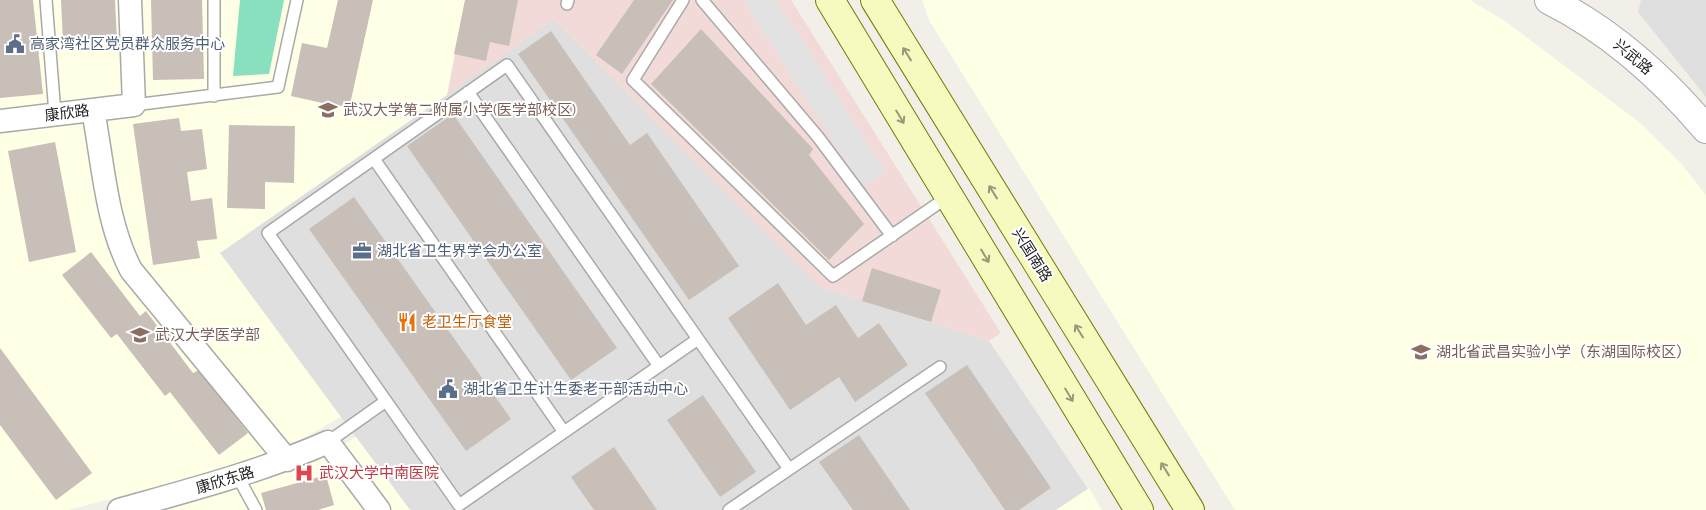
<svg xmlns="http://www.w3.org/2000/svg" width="1706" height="510" font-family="Raleway,'Noto Sans SC',sans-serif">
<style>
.residential{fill:#e0dfdf}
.commercial{fill:#f2dad9}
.education{fill:#ffffe5}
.pitch{fill:#88e0be}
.parking{fill:#e2e2e2}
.building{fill:#c7bfb8}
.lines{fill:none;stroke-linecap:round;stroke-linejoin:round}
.service-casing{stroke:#a9a9a9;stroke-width:14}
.minor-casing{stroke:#a9a9a9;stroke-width:25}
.tertiary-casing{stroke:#a9a9a9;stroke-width:30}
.secondary-casing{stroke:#707d05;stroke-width:30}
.service{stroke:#fff;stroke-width:11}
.minor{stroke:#fff;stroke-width:22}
.tertiary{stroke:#fff;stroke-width:28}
.secondary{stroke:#f7fabf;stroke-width:28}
.oneway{stroke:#979978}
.labels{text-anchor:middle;stroke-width:4;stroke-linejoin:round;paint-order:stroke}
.service-label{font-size:15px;fill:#4e5e75;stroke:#fff;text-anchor:start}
.street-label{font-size:15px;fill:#222;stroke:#fff}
.education-label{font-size:15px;fill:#785e54;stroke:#fff;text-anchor:start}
.food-label{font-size:15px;fill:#c56008;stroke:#fff;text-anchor:start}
.health-label{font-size:15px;fill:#be3a42;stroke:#fff;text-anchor:start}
</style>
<rect width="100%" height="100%" fill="#f2efe9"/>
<!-- residential -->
<path class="residential" d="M0,0L266,221L554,19L820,287L989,341L1102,510H410L341,417L304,438L279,449L69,510H0Z
M1641,0H1706V97L1638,12Z"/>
<!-- commercial -->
<path class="commercial" d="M465,0H791L1001,333L989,341L820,287L554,19L447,95Z"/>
<!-- education -->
<path class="education" d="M0,0H465L447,95L220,253L341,417L304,438L233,466L69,510H0Z
M922,0H1470L1505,21L1639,122L1679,161L1706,195V510H1235L930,22Z
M356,437L410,510H154L243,486L319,460Z
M1089,488L1102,510H1056Z"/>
<!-- pitch -->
<path class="pitch" d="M240,0H284L269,74L233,76Z"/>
<!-- parking -->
<path class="parking" d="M743,0H776L886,172L862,187Z"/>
<!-- building -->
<path class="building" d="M0,0H33L43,94L0,98Z
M61,0H115L117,40L63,43Z
M151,0H202L204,79L153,80Z
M338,0H373L349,109L291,96L302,43L327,48Z
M465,0H518L509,46L490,42L486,61L454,54Z
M634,0H673L622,74L596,55Z
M701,29L813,149L809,155L864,224L829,260L651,84Z
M551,31L630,145L647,133L739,266L689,300L518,54Z
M453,114L617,348L571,380L407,146Z
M179,118L181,131L202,129L207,169L187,172L191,201L212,198L217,239L197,241L200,258L153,265L133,124Z
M229,125L295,126L294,183L265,182V209L227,208Z
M55,142L76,252L29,262L8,151Z
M354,197L511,419L466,451L309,229Z
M91,252L140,316L146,311L193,373L199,370L248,433L219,455L170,392L165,396L117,334L111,338L62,275Z
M872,268L941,290L931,322L862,301Z
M778,283L806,325L836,305L858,338L879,323L908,365L855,402L839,377L790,410L728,318Z
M0,348L92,473L56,500L0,425Z
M967,365L1051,488L1019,510H1005L925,393Z
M703,395L756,472L720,497L667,420Z
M859,435L910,510H853L819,462Z
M614,447L657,510H594L571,477Z
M326,475L334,505L318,510H266L261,493Z"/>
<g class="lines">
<!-- service casing -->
<g class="service-casing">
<path id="service" d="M46,0L55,114
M683,0L633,80L833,276L949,196
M702,0L818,137L892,236
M567,4L568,0
M507,65L698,339L459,505L268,233Z
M468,92L659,366
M214,96V0
M134,105L278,87L297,0
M374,159L564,432
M698,339L789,469
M328,442L386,401
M238,477L256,510
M729,510L940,367"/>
</g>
<!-- minor casing -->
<g class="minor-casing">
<path id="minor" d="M93,110C103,163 106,222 131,270L287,460
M0,121L134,105L130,0
M119,510C190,490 260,472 328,442L379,510"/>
</g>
<!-- tertiary casing -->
<g class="tertiary-casing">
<path id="tertiary" d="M1549,0C1611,31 1661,76 1706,129"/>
</g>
<!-- secondary casing -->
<g class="secondary-casing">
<path id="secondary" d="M830,0L1139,510
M875,0L1190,510"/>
</g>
<!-- service -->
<use href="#service" class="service"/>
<!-- minor -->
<use href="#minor" class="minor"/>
<!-- tertiary -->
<use href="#tertiary" class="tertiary"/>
<!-- secondary -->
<use href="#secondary" class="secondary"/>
</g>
<!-- one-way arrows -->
<defs><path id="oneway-shaft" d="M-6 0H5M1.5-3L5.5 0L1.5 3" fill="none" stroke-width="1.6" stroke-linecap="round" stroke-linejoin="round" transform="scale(1.25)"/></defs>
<g class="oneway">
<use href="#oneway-shaft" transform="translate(907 54) rotate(-122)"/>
<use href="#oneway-shaft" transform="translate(900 117) rotate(59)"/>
<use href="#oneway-shaft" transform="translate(993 192) rotate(-122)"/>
<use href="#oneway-shaft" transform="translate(985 256) rotate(59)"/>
<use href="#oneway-shaft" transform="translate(1079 331) rotate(-122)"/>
<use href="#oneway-shaft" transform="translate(1069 395) rotate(59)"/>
<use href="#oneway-shaft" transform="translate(1165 469) rotate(-122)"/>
</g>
<!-- icons -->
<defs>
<g id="civic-bare" transform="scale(1.5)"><path d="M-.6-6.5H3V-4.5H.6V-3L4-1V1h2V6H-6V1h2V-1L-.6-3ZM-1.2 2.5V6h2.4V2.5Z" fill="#5c6f8a" stroke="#fff" stroke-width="2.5" paint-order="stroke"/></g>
<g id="school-bare" transform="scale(1.5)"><path d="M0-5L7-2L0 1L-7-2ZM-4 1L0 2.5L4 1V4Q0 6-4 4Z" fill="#8d6e63" stroke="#fff" stroke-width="2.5" paint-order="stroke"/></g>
<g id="office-bare" transform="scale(1.5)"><path d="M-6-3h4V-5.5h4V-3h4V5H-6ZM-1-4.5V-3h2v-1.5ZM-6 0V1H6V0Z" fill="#5c6f8a" stroke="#fff" stroke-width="2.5" paint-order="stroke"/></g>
<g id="restaurant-bare" transform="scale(1.5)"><path d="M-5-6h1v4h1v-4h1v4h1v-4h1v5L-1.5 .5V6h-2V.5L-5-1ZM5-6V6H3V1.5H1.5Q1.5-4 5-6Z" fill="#e8710a" stroke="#fff" stroke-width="2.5" paint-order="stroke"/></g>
<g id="university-bare" transform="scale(1.5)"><path d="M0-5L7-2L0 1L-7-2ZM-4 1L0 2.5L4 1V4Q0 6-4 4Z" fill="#8d6e63" stroke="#fff" stroke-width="2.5" paint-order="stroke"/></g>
<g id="hospital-bare" transform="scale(1.5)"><path d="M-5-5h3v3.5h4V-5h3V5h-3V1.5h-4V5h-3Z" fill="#e0444e" stroke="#fff" stroke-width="2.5" paint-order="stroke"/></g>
</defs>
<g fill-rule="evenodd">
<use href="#civic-bare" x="15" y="44"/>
<use href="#school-bare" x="328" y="110"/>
<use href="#office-bare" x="362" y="251"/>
<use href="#restaurant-bare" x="407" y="322"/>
<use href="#university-bare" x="140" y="335"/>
<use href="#school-bare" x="1421" y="352"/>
<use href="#civic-bare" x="448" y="389"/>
<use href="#hospital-bare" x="304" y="473"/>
</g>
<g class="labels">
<!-- service labels -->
<g class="service-label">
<text x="30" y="49">高家湾社区党员群众服务中心</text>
<text x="377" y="256">湖北省卫生界学会办公室</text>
<text x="463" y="394">湖北省卫生计生委老干部活动中心</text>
</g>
<!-- street labels -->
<g class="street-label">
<text transform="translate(1633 57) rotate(40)" y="5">兴武路</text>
<text transform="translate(67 113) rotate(-7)" y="5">康欣路</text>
<text transform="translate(1032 255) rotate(58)" y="5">兴国南路</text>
<text transform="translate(225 480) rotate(-17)" y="5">康欣东路</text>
</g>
<!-- education labels -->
<g class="education-label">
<text x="343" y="115">武汉大学第二附属小学(医学部校区)</text>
<text x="155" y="340">武汉大学医学部</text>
<text x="1436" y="357">湖北省武昌实验小学（东湖国际校区）</text>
</g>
<!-- food labels -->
<g class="food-label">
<text x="422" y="327">老卫生厅食堂</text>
</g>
<!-- health labels -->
<g class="health-label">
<text x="319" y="478">武汉大学中南医院</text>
</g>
</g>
</svg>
